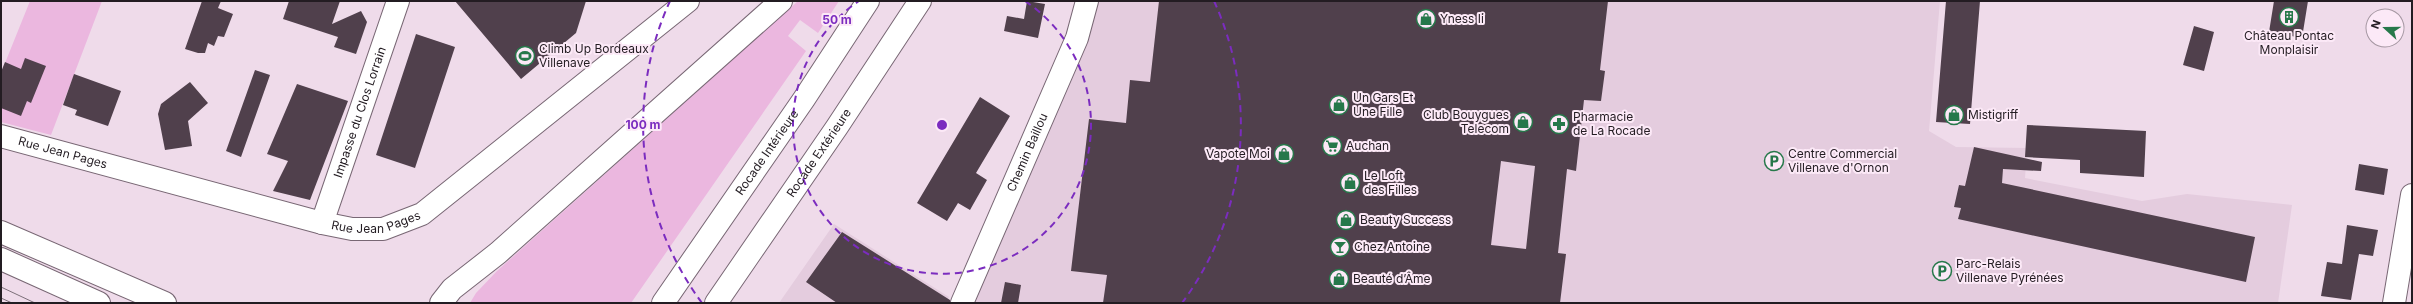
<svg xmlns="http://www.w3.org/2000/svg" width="2413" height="304" font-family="Inter,sans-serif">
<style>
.built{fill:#e4ccde}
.green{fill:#ebb7df}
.building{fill:#50404c;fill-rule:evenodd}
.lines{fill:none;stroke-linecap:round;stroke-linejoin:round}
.minor-casing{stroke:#786774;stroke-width:24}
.primary-casing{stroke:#786774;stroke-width:24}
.motorway-casing{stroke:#786774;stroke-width:24}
.minor{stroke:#fff;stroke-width:22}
.primary{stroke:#fff;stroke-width:22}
.motorway{stroke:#fff;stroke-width:22}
.tram{stroke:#7c6f79;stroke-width:1}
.ring{fill:none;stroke:#7b2cbf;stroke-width:2;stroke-dasharray:7 5}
.labels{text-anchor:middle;stroke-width:4;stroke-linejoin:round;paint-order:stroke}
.poi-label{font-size:12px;fill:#231c22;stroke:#fce9f7;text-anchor:start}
.street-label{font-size:12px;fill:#231c22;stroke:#fce9f7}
.centre{fill:#7b2cbf;stroke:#fce9f7;stroke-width:2}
.ring-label{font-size:12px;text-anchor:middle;font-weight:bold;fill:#7b2cbf;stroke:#fce9f7;stroke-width:4;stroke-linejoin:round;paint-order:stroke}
</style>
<rect width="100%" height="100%" fill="#efdbea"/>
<!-- built -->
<path class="built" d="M1097,1H1940L1929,131L1956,147L2027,148L2025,178L2142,201L2187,194L2292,205L2278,303H962Z
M834,224L949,297L946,303H779Z"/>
<!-- green -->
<path class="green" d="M30,1H102L51,135L1,122V73Z
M798,1H839L818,33L800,20L788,36L806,51L631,303H470L476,293L497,271Z"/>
<!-- building -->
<path class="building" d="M202,1H221L218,8L233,14L224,37L218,36L214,46L208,43L205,53H198L185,49Z
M289,1H340L332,24L361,11L367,22L356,54L334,47L338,37L283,19Z
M455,1H586L576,33L521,79Z
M1027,1L1045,4L1038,38L1004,31L1007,16L1024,19Z
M1159,1H1608L1600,70L1605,71L1601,101L1584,100L1576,171L1567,169L1558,253L1566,254L1560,303H1103L1107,275L1071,271L1089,119L1126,123L1130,80L1150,82ZM1501,161L1535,166L1526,249L1491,245Z
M1946,1H1980L1970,124L1936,122Z
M2274,1H2308L2302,38L2269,32Z
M2194,26L2214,32L2204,71L2183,65Z
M416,34L455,47L415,168L376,155Z
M25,58L46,66L31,103L27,101L21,116L1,108V72L5,62L21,69Z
M255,70L270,75L241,157L226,151Z
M74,74L121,91L108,126L75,115L77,110L63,105Z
M190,82L208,103L188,121L192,146L165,150L158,114L161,104Z
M297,84L348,101L310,200L273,191L288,161L267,154Z
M980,97L1010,116L976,173L987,180L970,210L958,203L947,221L917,203Z
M2027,125L2146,131L2144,177L2080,173V160L2025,157Z
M1974,147L2042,162L2041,171L2003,169L2002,183L2255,237L2246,282L1958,219L1961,208L1954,207L1959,185L1965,186Z
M2359,164L2388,169L2384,195L2355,190Z
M2347,225L2378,230L2373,256L2359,254L2351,300L2321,296L2327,262L2342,264Z
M842,232L950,300V303H837L806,282Z
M1005,282L1021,285L1018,303H1001Z"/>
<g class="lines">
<!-- minor casing -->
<g class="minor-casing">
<g id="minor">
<path id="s1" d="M1,136L322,223L352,229H383L422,214L688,1"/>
<path id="s2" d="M322,223L398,1"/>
<path id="s3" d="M962,303L1077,38L1087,1"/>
<path d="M2394,303L2412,195"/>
</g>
</g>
<!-- primary casing -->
<g class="primary-casing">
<path id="primary" d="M1,232L165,303
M1,259L99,303"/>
</g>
<!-- motorway casing -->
<g class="motorway-casing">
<g id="motorway">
<path d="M441,303L452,289L498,253L781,1"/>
<path id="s4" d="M663,303L804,99L868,1"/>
<path id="s5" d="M716,303L837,127L920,1"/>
</g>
</g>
<!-- minor -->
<use href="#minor" class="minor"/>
<!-- primary -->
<use href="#primary" class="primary"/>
<!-- motorway -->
<use href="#motorway" class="motorway"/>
<!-- tram -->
<path class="tram" d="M1,287L35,303
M1,298L12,303"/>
</g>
<!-- distance rings -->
<g class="ring">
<path d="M1025 1A149 149 0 1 1 859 1"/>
<path d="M702 303A299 299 0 0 1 670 1M1214 1A299 299 0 0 1 1182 303"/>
</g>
<!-- icons -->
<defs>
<g id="building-ring" transform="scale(1)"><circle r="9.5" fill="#fce9f7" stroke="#26784a" stroke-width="1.5"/><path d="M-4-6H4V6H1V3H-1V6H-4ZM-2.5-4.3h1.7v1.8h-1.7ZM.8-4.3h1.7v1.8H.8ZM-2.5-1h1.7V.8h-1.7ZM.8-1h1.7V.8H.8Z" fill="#26784a"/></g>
<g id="shop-ring" transform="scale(1)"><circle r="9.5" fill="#fce9f7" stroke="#26784a" stroke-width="1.5"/><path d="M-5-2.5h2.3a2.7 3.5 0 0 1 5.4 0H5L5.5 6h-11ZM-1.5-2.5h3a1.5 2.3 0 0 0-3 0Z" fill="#26784a"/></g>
<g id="stadium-ring" transform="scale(1)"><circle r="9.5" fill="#fce9f7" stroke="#26784a" stroke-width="1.5"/><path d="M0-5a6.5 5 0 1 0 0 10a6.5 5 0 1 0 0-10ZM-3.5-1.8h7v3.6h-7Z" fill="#26784a"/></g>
<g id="pharmacy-ring" transform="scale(1)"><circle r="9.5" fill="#fce9f7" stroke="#26784a" stroke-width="1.5"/><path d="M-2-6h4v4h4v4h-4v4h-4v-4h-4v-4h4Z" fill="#26784a"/></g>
<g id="supermarket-ring" transform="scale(1)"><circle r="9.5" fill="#fce9f7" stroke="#26784a" stroke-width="1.5"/><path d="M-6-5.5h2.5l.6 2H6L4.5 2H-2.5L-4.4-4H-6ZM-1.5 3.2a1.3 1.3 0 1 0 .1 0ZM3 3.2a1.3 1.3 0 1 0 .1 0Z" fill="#26784a"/></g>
<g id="parking-ring" transform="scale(1)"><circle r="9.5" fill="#fce9f7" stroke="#26784a" stroke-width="1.5"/><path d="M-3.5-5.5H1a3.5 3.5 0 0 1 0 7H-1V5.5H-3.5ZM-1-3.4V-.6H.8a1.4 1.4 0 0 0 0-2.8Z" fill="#26784a"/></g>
<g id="bar-ring" transform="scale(1)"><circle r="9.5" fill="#fce9f7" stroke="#26784a" stroke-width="1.5"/><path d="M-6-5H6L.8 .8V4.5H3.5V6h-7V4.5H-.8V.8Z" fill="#26784a"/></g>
</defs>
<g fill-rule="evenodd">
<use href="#building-ring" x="2289" y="17"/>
<use href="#shop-ring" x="1426" y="19"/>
<use href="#stadium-ring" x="525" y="56"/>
<use href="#shop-ring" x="1339" y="105"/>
<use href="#shop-ring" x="1954" y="115"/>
<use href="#shop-ring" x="1523" y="122"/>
<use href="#pharmacy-ring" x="1559" y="124"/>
<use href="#supermarket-ring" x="1332" y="146"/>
<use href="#shop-ring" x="1284" y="154"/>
<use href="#parking-ring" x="1774" y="161"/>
<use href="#shop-ring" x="1350" y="183"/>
<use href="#shop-ring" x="1346" y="220"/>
<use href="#bar-ring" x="1340" y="247"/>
<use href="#parking-ring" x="1942" y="271"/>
<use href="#shop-ring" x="1339" y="279"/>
</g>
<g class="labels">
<!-- poi labels -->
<g class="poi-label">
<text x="1440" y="23">Yness Ii</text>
<text x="2289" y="40" text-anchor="middle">Château Pontac<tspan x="2289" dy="14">Monplaisir</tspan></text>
<text x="539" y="53">Climb Up Bordeaux<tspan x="539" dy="14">Villenave</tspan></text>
<text x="1353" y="102">Un Gars Et<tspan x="1353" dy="14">Une Fille</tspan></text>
<text x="1509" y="119" text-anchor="end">Club Bouygues<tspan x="1509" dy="14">Telecom</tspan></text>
<text x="1968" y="119">Mistigriff</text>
<text x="1573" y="121">Pharmacie<tspan x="1573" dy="14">de La Rocade</tspan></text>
<text x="1346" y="150">Auchan</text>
<text x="1270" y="158" text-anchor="end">Vapote Moi</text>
<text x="1788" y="158">Centre Commercial<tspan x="1788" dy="14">Villenave d'Ornon</tspan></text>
<text x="1364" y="180">Le Loft<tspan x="1364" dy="14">des Filles</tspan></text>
<text x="1360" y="224">Beauty Success</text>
<text x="1354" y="251">Chez Antoine</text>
<text x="1956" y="268">Parc-Relais<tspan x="1956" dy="14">Villenave Pyrénées</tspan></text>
<text x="1353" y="283">Beauté d’Âme</text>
</g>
<!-- street labels -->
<g class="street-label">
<text dy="4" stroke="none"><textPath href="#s2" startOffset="117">Impasse du Clos Lorrain</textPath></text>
<text dy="4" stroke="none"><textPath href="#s1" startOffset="64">Rue Jean Pages</textPath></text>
<text dy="4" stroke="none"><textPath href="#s4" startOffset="183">Rocade Intérieure</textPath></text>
<text dy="4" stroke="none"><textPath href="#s5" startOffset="182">Rocade Extérieure</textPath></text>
<text dy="4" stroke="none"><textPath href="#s3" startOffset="164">Chemin Baillou</textPath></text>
<text dy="4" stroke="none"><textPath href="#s1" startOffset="388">Rue Jean Pages</textPath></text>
</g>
</g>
<circle cx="942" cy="125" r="6" class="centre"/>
<g class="ring-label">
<text x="837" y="24">50 m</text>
<text x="643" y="129">100 m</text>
</g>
<!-- border -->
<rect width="2413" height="304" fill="none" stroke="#231c22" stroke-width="4"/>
<!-- north arrow -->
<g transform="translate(2385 28) rotate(291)"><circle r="19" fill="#fce9f7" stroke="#a597a2"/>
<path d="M0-3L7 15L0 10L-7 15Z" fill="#26784a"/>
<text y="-6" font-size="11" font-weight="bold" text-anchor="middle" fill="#231c22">N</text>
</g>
</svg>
